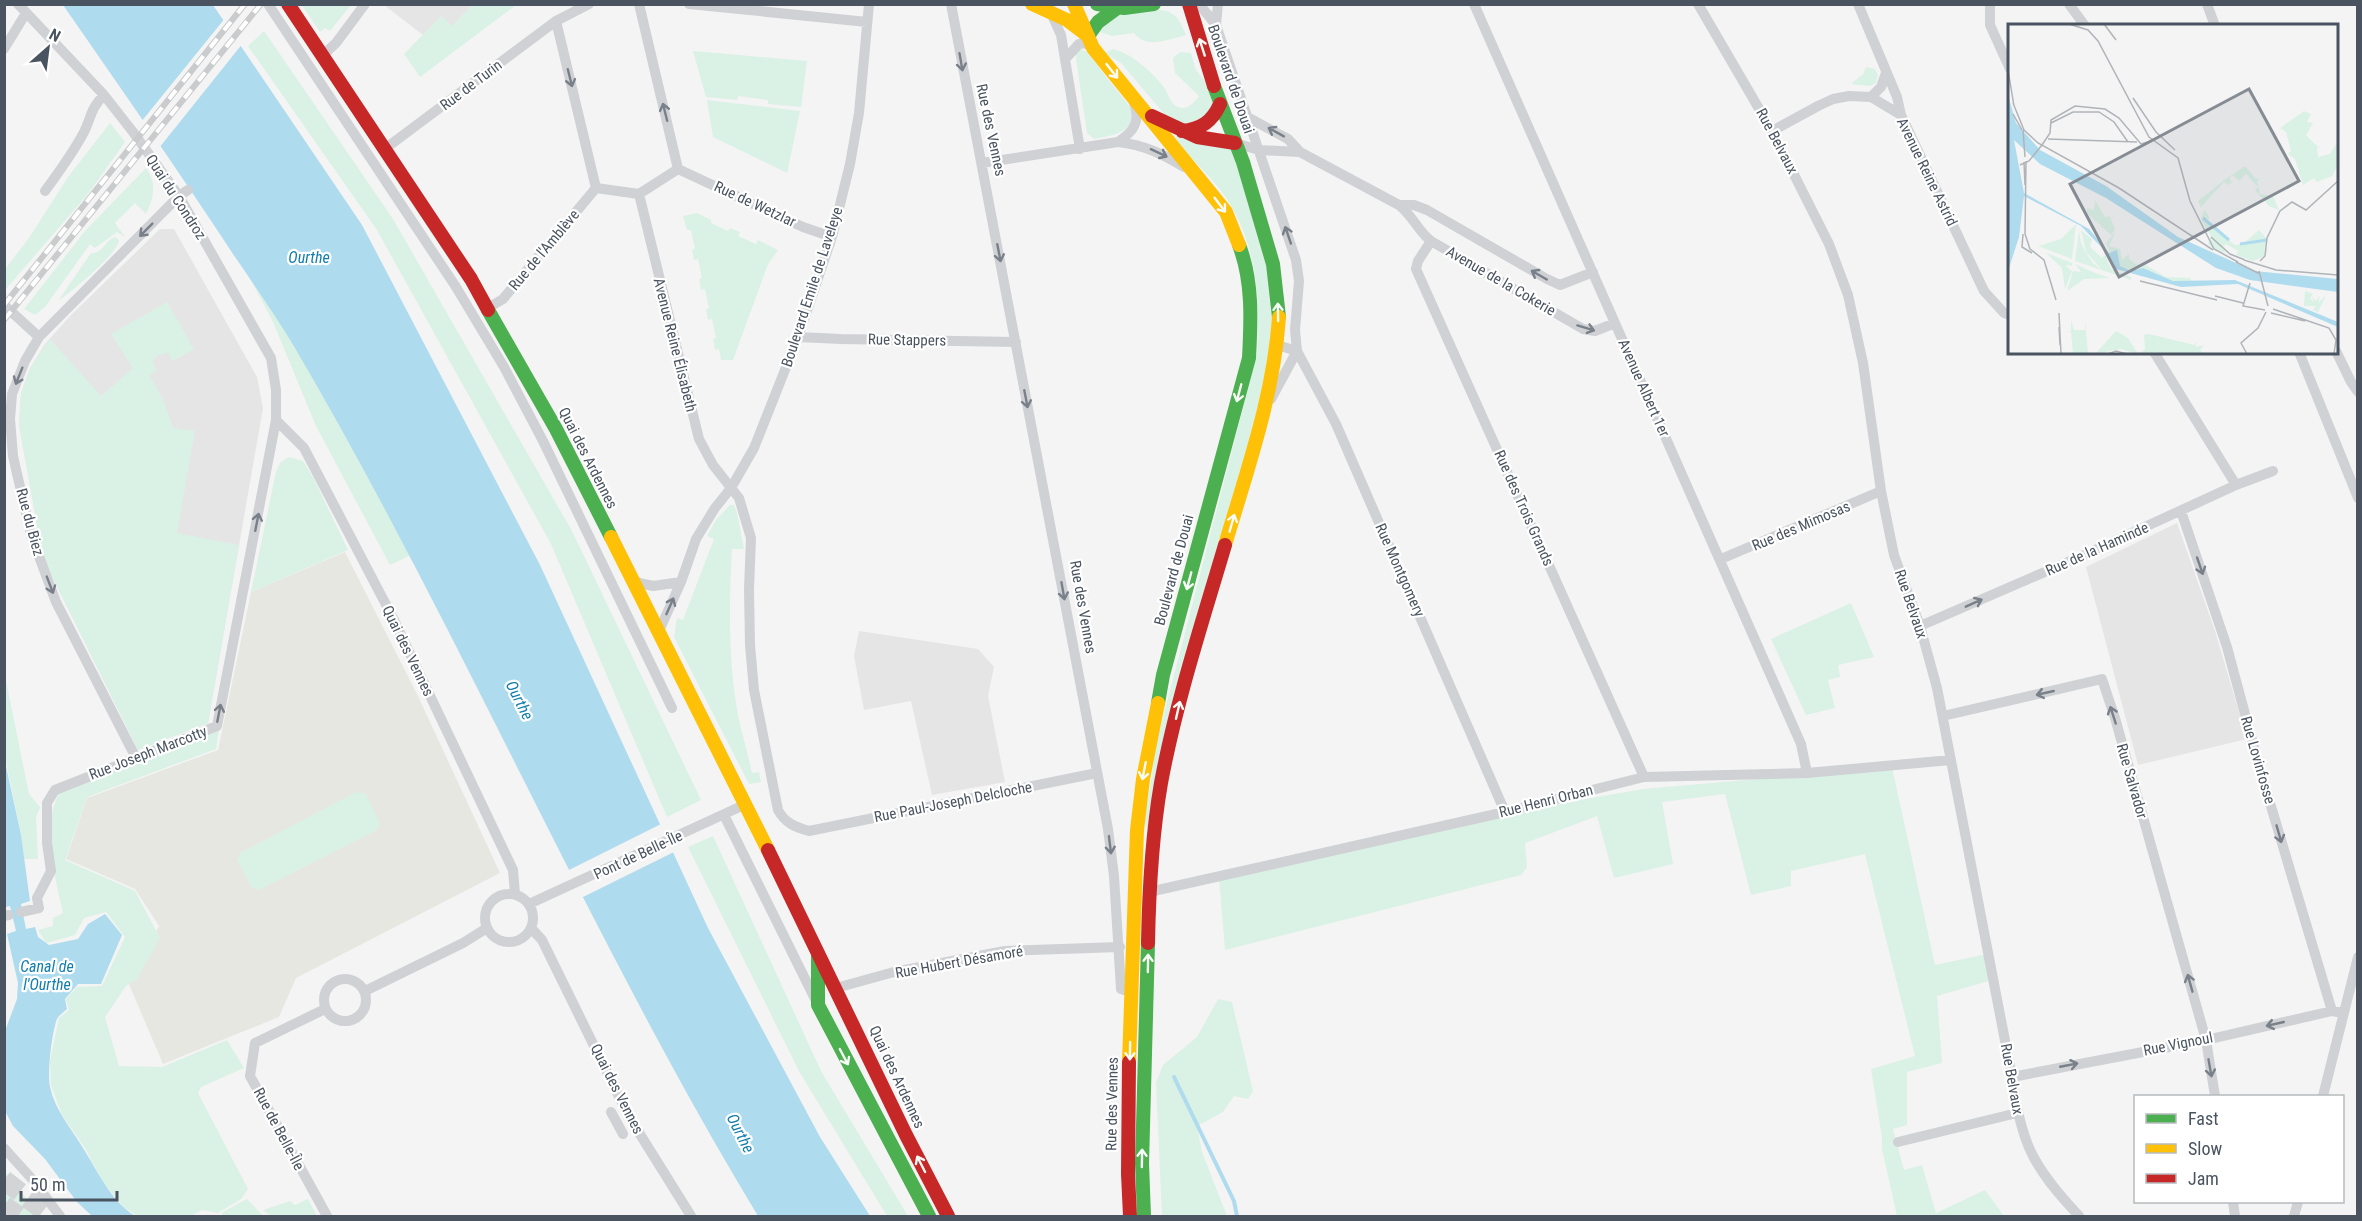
<svg xmlns="http://www.w3.org/2000/svg" width="2362" height="1221" font-family="'Roboto Condensed',sans-serif">
<style>
.commercial{fill:#e7e7e2}
.education{fill:#e6e5e6}
.green{fill:#daf1e5}
.water{fill:#afdbee}
.pier{fill:#f4f4f4}
.lines{fill:none;stroke-linecap:round;stroke-linejoin:round}
.stream{stroke:#afdbee;stroke-width:4}
.highway-tunnel{stroke:#d2d4d6;stroke-width:20;stroke-dasharray:20 10;stroke-linecap:butt}
.street{stroke:#cfd1d4;stroke-width:10}
.fast{stroke:#4caf50;stroke-width:14}
.slow{stroke:#ffc107;stroke-width:14}
.jam{stroke:#c62828;stroke-width:14}
.rail-casing{stroke:#cacbcd;stroke-width:6}
.rail{stroke:#fff;stroke-width:4;stroke-dasharray:11;stroke-linecap:butt}
.oneway{stroke:#f6fbf6}
.oneway2{stroke:#798089}
.labels{text-anchor:middle;stroke-width:4.5;stroke-linejoin:round;paint-order:stroke}
.street-label{font-size:15px;fill:#4a5460;stroke:#fff}
.water-label{font-size:16px;font-style:italic;fill:#107dad;stroke:#fff}
.inset-river{fill:none;stroke:#afdbee;stroke-width:3}
.inset-road{fill:none;stroke:#b0b4b9;stroke-width:1.5}
.view{fill:#868c94;fill-opacity:0.15;stroke:#868c94;stroke-width:3}
.inset-edge{fill:none;stroke:#4a5460;stroke-width:3}
</style>
<rect width="100%" height="100%" fill="#f4f4f4"/>
<!-- commercial -->
<path class="commercial" d="M345,552L418,696L500,873L296,978L279,1017L163,1064L128,982L159,926L135,889L66,859L87,798L218,750L251,592Z"/>
<!-- education -->
<path class="education" d="M384,5H472L452,27L423,35Z
M160,229H174L257,377L263,408L208,723L138,750L43,558L19,425L21,393L30,368L45,344L70,316Z
M2177,523L2215,631L2247,739L2138,765L2086,567Z
M859,631L978,649L994,667L988,696L1005,782L932,795L911,701L864,710L854,656Z"/>
<!-- green -->
<path class="green" d="M481,4L516,5L420,77L404,54L441,16L452,26L472,5Z
M302,5H351L330,31L325,28L320,32Z
M1160,10C1176,11 1180,21 1186,35C1168,39 1147,50 1134,33L1112,36L1100,32L1103,26L1116,15Z
M264,31L393,219L572,531L701,800L667,817L551,544L377,230L248,46Z
M1080,49L1086,51L1130,107C1138,132 1112,136 1094,139L1087,133L1076,59V52Z
M1113,49C1131,53 1151,71 1163,86C1168,92 1169,102 1176,106C1186,112 1194,103 1199,96L1175,73L1173,58L1180,52L1191,53L1196,70L1211,89L1213,104L1205,117L1183,125L1166,116L1121,63L1104,53Z
M693,51L807,61L801,107L768,104V100L738,96L737,100L706,97Z
M1866,67L1875,69L1878,75L1876,83L1870,86L1851,84L1863,74Z
M707,100L800,111L787,173L713,137Z
M110,123L125,142L88,194L5,290V269L29,238L68,177Z
M1175,136L1233,150L1262,238L1275,319L1270,363L1149,830L1144,824L1157,741L1257,354C1260,300 1258,247 1227,199C1215,180 1194,162 1179,144Z
M146,168C157,182 154,199 146,214L135,203L115,223L125,237L117,232L95,248L90,244L45,307L35,315L24,309L85,231Z
M697,213L711,220V223L728,231L730,228L740,232L738,236L756,244L758,240L778,250L768,264L733,360H721L719,349L715,350L713,339L716,338L712,319L708,320L706,309L709,308L705,289L701,290L699,279L702,278L698,259L694,260L692,250L695,248L691,230H687L683,216Z
M115,237L119,240C118,254 71,292 58,301L91,253C101,255 106,240 115,237Z
M240,259L340,413L415,553L390,565L316,426L273,322Z
M167,302L194,349L173,361L168,353L158,355L152,362L157,371L149,375L163,399L173,428L195,431L177,533L239,545L208,723L138,750L43,558L19,425L21,393L30,368L50,339L101,396L133,368L111,334Z
M289,457L303,461L313,477L348,550L251,592L276,472L280,463Z
M730,505H734L737,513L744,549H732C729,603 728,661 738,715C742,734 748,754 752,773L759,772L761,782L749,784L674,637L677,618L683,620L714,539L707,536L716,520Z
M1851,603L1874,657L1838,665L1840,677L1828,680L1835,708L1806,715L1771,639Z
M4,671L29,794L40,807L36,817L38,859H24L21,835L5,757Z
M219,730L216,749L87,797L65,860L135,891L160,938L137,979L126,986L105,1017L119,1066L162,1067L227,1040L244,1068L201,1087L198,1093L248,1189L241,1199L218,1213L202,1210L190,1216H137L124,1207L104,1184L85,1148L62,1115L51,1085L50,1061L59,1018L69,1010L66,999L77,987L102,986L125,937L106,912L84,918L75,935L46,943L38,930L53,926V918L63,913C55,875 41,830 59,793Z
M1892,767L1935,965L1987,954L1992,980L1937,996L1942,1063L1907,1072V1125L1893,1129L1904,1170L1922,1165L1936,1213L1985,1190L2004,1216H1897L1882,1149V1137L1871,1069L1915,1056L1865,854L1791,871V886L1751,895L1725,794L1662,802L1673,864L1614,878L1597,816L1525,843L1527,867L1521,875L1225,950L1219,877L1505,813L1643,789Z
M356,792L366,794L380,824L377,830L259,890L251,887L237,859L240,853Z
M713,836L821,1071L908,1216H887L800,1073L688,847Z
M1218,999L1232,1002L1253,1091L1248,1099L1234,1096L1223,1112L1197,1126L1202,1152L1227,1216H1162L1156,1083L1163,1065L1197,1037Z
M4,1170L40,1216H5Z
M247,1199L263,1216H224L221,1213Z
M308,1199L317,1216H271L263,1210L290,1201L295,1205Z"/>
<!-- water -->
<path class="water" d="M63,5H213L362,225L540,565L708,928L820,1137L870,1216H758C588,935 461,631 295,348C276,316 254,285 233,254C178,170 120,87 63,5Z
M4,757L21,835L30,901L21,904L26,929L35,927L38,937L49,945L78,939L88,924L105,914L122,935L101,984H78L65,999L67,1009C64,1012 59,1015 57,1019C52,1031 47,1074 50,1087C55,1110 71,1128 83,1148C99,1173 109,1199 135,1216H92L77,1202L45,1159L13,1126L5,1111V1031L17,999L18,983L7,934L16,931L10,906L5,907Z"/>
<!-- pier -->
<path class="pier" d="M226,17L243,43L159,148L141,122Z
M663,823L676,851L579,899L565,872Z"/>
<g class="lines">
<!-- stream -->
<path class="stream" d="M1174,1077L1234,1201L1237,1216"/>
<!-- highway-tunnel -->
<path class="highway-tunnel" d="M4,1180L51,1216
M4,1206L18,1216"/>
<!-- street -->
<path class="street" d="M18,4L104,95L133,132L179,196L271,358L276,390V420L217,726L55,790L47,803V843L51,871L37,898L39,908L21,912
M268,4L456,287L504,367L543,441L672,708
M639,4L678,169
M689,4L867,22
M951,4L1108,829L1114,876L1121,989L1130,992
M1199,4L1216,25L1296,260L1299,281L1295,330L1297,351L1271,399
M1474,4L1801,744L1807,773
M1698,4L1772,131L1829,244L1848,295L1863,363L1881,491L1894,555L1920,626L1937,688L2012,1077C2021,1144 2033,1167 2079,1216
M1858,4L1897,97L1901,115
M1990,4V25L2010,69
M2069,4L2085,26
M2207,4L2215,26
M1051,13L1061,35L1080,149
M556,21L596,188
M1216,25L1218,4
M4,49L26,13
M323,55L336,43L365,4
M1066,58L1079,44L1085,43L1093,48
M1871,97L1881,87L1886,73
M1249,118L1288,139L1300,152L1399,205C1413,216 1418,231 1431,241L1583,329L1595,331L1615,323
M1772,131L1818,106L1833,99L1849,96L1871,97L1901,115L1984,291L2004,313L2010,315
M1118,142C1144,145 1163,154 1184,167
M1235,143L1259,150L1300,152
M386,148L556,21L589,4
M982,163L1118,142C1133,132 1141,122 1134,103
M678,169L803,227L832,237
M596,188L639,194L678,169
M45,191C59,172 73,153 84,132C92,116 90,109 104,95
M639,194L699,439L713,465L739,498L751,538L749,589L750,645L754,690L778,810C785,823 795,827 809,831L1097,773
M1399,205H1414L1427,210L1547,279L1560,285L1593,272
M1431,241L1418,261L1416,269L1644,777
M4,305L39,337
M488,308L503,299L596,188
M798,337L841,339L1016,342
M1277,345L1297,351L1336,424L1505,812
M2336,351L2351,382L2358,392
M2154,352L2236,485
M2299,352L2358,498
M276,420L304,448L393,618L513,870L515,894
M2181,511L2227,647L2259,766L2332,1011
M1721,559L1881,491
M635,582L653,586L681,582
M1920,626L2084,555L2236,485L2273,471
M659,631L681,582L696,539L715,508L731,488L754,448L798,337L832,237L850,164L859,113L869,4
M1943,716L2102,679L2115,718L2206,1040L2215,1096
M136,758L56,602L31,535L13,456L10,419L12,394L25,361L39,337L179,196L188,190
M724,815L817,1003
M1149,892L1505,812L1644,777L1807,773L1951,760
M485 918a24 24 0 1 1 48 0a24 24 0 1 1-48 0Z
M529,904L746,804
M4,916L9,915
M531,928L542,940L628,1115L691,1216
M324 1000a21 21 0 1 1 42 0a21 21 0 1 1-42 0Z
M836,988L894,972L1005,951L1120,947
M365,991L463,943L487,928
M325,1009L255,1043L250,1076L327,1216
M2012,1077L2206,1040L2332,1011L2343,1013
M2323,1096L2358,957
M611,1112L623,1134
M1898,1142L2017,1113
M4,1148L32,1179L60,1216
M2233,1202L2235,1216
M2294,1216L2298,1202"/>
<!-- fast -->
<path class="fast" d="M1097,4L1124,8L1154,4
M1088,36L1098,22L1117,8
M1214,86L1243,162L1273,264L1279,317
M488,310L556,429L611,537
M1158,703L1163,675L1249,358C1251,321 1253,281 1239,245
M818,956V1005L929,1216
M1144,1216L1142,1163L1148,943"/>
<!-- slow -->
<path class="slow" d="M1032,4L1067,20L1088,36
M1074,4L1093,48L1226,212L1239,245
M611,537L768,850
M1225,545C1247,470 1274,395 1279,317
M1129,1062L1137,830L1143,779L1158,703"/>
<!-- jam -->
<path class="jam" d="M288,4L471,279L488,310
M1189,4L1214,86
M1152,116L1197,137L1235,143
M1182,131C1201,129 1212,122 1220,104
M768,850L906,1135L948,1216
M1148,943C1149,890 1152,835 1161,783C1176,702 1202,623 1225,545
M1129,1062L1128,1174L1130,1216"/>
<!-- rail casing -->
<g class="rail-casing">
<path id="rail" d="M4,305L245,4
M4,320L261,4"/>
</g>
<!-- rail -->
<use href="#rail" class="rail"/>
</g>
<!-- one-way arrows -->
<defs><path id="oneway-shaft" d="M-6 0H5M1.5-3L5.5 0L1.5 3" fill="none" stroke-width="1.6" stroke-linecap="round" stroke-linejoin="round" transform="scale(1.5)"/></defs>
<g class="oneway">
<use href="#oneway-shaft" transform="translate(1202 47) rotate(-108)"/>
<use href="#oneway-shaft" transform="translate(1112 71) rotate(52)"/>
<use href="#oneway-shaft" transform="translate(1220 205) rotate(53)"/>
<use href="#oneway-shaft" transform="translate(1278 312) rotate(-91)"/>
<use href="#oneway-shaft" transform="translate(1239 393) rotate(105)"/>
<use href="#oneway-shaft" transform="translate(1232 523) rotate(-74)"/>
<use href="#oneway-shaft" transform="translate(1189 581) rotate(105)"/>
<use href="#oneway-shaft" transform="translate(1178 710) rotate(-77)"/>
<use href="#oneway-shaft" transform="translate(1144 771) rotate(101)"/>
<use href="#oneway-shaft" transform="translate(1148 963) rotate(-89)"/>
<use href="#oneway-shaft" transform="translate(1130 1051) rotate(91)"/>
<use href="#oneway-shaft" transform="translate(844 1057) rotate(62)"/>
<use href="#oneway-shaft" transform="translate(1142 1158) rotate(-89)"/>
<use href="#oneway-shaft" transform="translate(921 1164) rotate(-117)"/>
</g>
<g class="oneway2">
<use href="#oneway-shaft" transform="translate(961 62) rotate(80)"/>
<use href="#oneway-shaft" transform="translate(570 78) rotate(76)"/>
<use href="#oneway-shaft" transform="translate(665 112) rotate(-104)"/>
<use href="#oneway-shaft" transform="translate(1276 132) rotate(-151)"/>
<use href="#oneway-shaft" transform="translate(1159 153) rotate(25)"/>
<use href="#oneway-shaft" transform="translate(146 230) rotate(135)"/>
<use href="#oneway-shaft" transform="translate(1288 235) rotate(-109)"/>
<use href="#oneway-shaft" transform="translate(999 253) rotate(79)"/>
<use href="#oneway-shaft" transform="translate(1539 275) rotate(-150)"/>
<use href="#oneway-shaft" transform="translate(1586 328) rotate(17)"/>
<use href="#oneway-shaft" transform="translate(19 376) rotate(112)"/>
<use href="#oneway-shaft" transform="translate(1026 399) rotate(79)"/>
<use href="#oneway-shaft" transform="translate(257 522) rotate(-79)"/>
<use href="#oneway-shaft" transform="translate(2200 566) rotate(71)"/>
<use href="#oneway-shaft" transform="translate(50 585) rotate(69)"/>
<use href="#oneway-shaft" transform="translate(1063 591) rotate(80)"/>
<use href="#oneway-shaft" transform="translate(1974 603) rotate(-24)"/>
<use href="#oneway-shaft" transform="translate(670 606) rotate(-66)"/>
<use href="#oneway-shaft" transform="translate(2045 693) rotate(167)"/>
<use href="#oneway-shaft" transform="translate(219 713) rotate(-79)"/>
<use href="#oneway-shaft" transform="translate(2113 715) rotate(-108)"/>
<use href="#oneway-shaft" transform="translate(2279 834) rotate(74)"/>
<use href="#oneway-shaft" transform="translate(1110 845) rotate(83)"/>
<use href="#oneway-shaft" transform="translate(2190 983) rotate(-106)"/>
<use href="#oneway-shaft" transform="translate(2275 1024) rotate(167)"/>
<use href="#oneway-shaft" transform="translate(2069 1065) rotate(-11)"/>
<use href="#oneway-shaft" transform="translate(2210 1068) rotate(80)"/>
</g>
<g class="labels">
<!-- street labels -->
<g class="street-label">
<text transform="translate(1231 79) rotate(71)" y="5">Boulevard de Douai</text>
<text transform="translate(471 85) rotate(-37)" y="5">Rue de Turin</text>
<text transform="translate(991 130) rotate(78)" y="5">Rue des Vennes</text>
<text transform="translate(1777 141) rotate(62)" y="5">Rue Belvaux</text>
<text transform="translate(1927 172) rotate(64)" y="5">Avenue Reine Astrid</text>
<text transform="translate(176 197) rotate(57)" y="5">Quai du Condroz</text>
<text transform="translate(755 204) rotate(25)" y="5">Rue de Wetzlar</text>
<text transform="translate(544 250) rotate(-50)" y="5">Rue de l'Amblève</text>
<text transform="translate(1501 281) rotate(30)" y="5">Avenue de la Cokerie</text>
<text transform="translate(812 287) rotate(-72)" y="5">Boulevard Emile de Laveleye</text>
<text transform="translate(907 340) rotate(1)" y="5">Rue Stappers</text>
<text transform="translate(675 345) rotate(76)" y="5">Avenue Reine Élisabeth</text>
<text transform="translate(1644 388) rotate(66)" y="5">Avenue Albert 1er</text>
<text transform="translate(588 458) rotate(63)" y="5">Quai des Ardennes</text>
<text transform="translate(1524 508) rotate(66)" y="5">Rue des Trois Grands</text>
<text transform="translate(30 522) rotate(75)" y="5">Rue du Biez</text>
<text transform="translate(1801 526) rotate(-23)" y="5">Rue des Mimosas</text>
<text transform="translate(2097 549) rotate(-24)" y="5">Rue de la Haminde</text>
<text transform="translate(1174 570) rotate(-75)" y="5">Boulevard de Douai</text>
<text transform="translate(1400 570) rotate(66)" y="5">Rue Montgomery</text>
<text transform="translate(1911 604) rotate(71)" y="5">Rue Belvaux</text>
<text transform="translate(1083 607) rotate(80)" y="5">Rue des Vennes</text>
<text transform="translate(408 651) rotate(64)" y="5">Quai des Vennes</text>
<text transform="translate(148 753) rotate(-21)" y="5">Rue Joseph Marcotty</text>
<text transform="translate(2258 760) rotate(74)" y="5">Rue Lovinfosse</text>
<text transform="translate(2132 781) rotate(74)" y="5">Rue Salvador</text>
<text transform="translate(1546 801) rotate(-14)" y="5">Rue Henri Orban</text>
<text transform="translate(953 802) rotate(-11)" y="5">Rue Paul-Joseph Delcloche</text>
<text transform="translate(638 855) rotate(-25)" y="5">Pont de Belle-Île</text>
<text transform="translate(959 962) rotate(-10)" y="5">Rue Hubert Désamoré</text>
<text transform="translate(2178 1044) rotate(-11)" y="5">Rue Vignoul</text>
<text transform="translate(897 1077) rotate(65)" y="5">Quai des Ardennes</text>
<text transform="translate(2012 1079) rotate(80)" y="5">Rue Belvaux</text>
<text transform="translate(617 1089) rotate(63)" y="5">Quai des Vennes</text>
<text transform="translate(1112 1104) rotate(-89)" y="5">Rue des Vennes</text>
<text transform="translate(279 1129) rotate(62)" y="5">Rue de Belle-Île</text>
</g>
<!-- water labels -->
<g class="water-label">
<text x="309" y="263">Ourthe</text>
<text transform="translate(520 700) rotate(63)" y="6">Ourthe</text>
<text x="47" y="972">Canal de<tspan x="47" dy="18">l'Ourthe</tspan></text>
<text transform="translate(741 1133) rotate(63)" y="6">Ourthe</text>
</g>
</g>
<!-- overview -->
<g transform="translate(2008 24)">
<rect width="330" height="330" fill="#f4f4f4"/>
<path d="M296,87L303,90L299,98L305,99L298,111L310,123H315L309,124L310,133L322,130L330,117V141L324,152L309,158L306,154L295,161L287,135L280,130L283,127L278,108L272,104ZM237,142L248,155L253,154L249,157L252,170L265,172L271,186L261,182L247,166L250,163L238,150L231,157L225,151L221,154L224,158L220,161L216,158L193,183L190,177L219,154ZM87,176L97,193L102,192L107,206L103,211L79,189V184L86,186ZM196,186L201,192L200,199L227,221L235,220L251,206L258,214L256,232L245,237L228,231L230,227L218,220L214,224L218,229L208,227L200,220L203,212L193,196ZM68,200L64,235L30,222L53,215ZM73,206L84,215L82,223L94,234L97,231L103,245L123,253V256L67,237L71,207L73,219L78,229L85,239L94,246L78,228ZM108,207L101,222L112,225L114,236L121,230V235L129,241L134,239L158,253L182,254L184,257H165L135,244L123,247L112,242L107,235L109,226L102,229L98,219ZM38,229L64,239V242L57,241L64,247L57,265L54,244ZM67,240L87,249L102,254L76,255L59,267L65,247L73,248ZM297,267L305,270L302,274L306,279L304,273L308,277L312,272L310,279L318,271L310,288L305,286L308,282H296ZM63,296L66,306H77V296L80,330H65L63,308H59L63,307ZM108,307L120,314L130,330L113,325L87,330ZM141,310L186,321L189,317L187,323L196,321L192,326L196,330H131L137,325L136,311Z" fill="#daf1e5"/>
<path d="M0,71L8,99L32,126L98,162L170,213L246,247L330,255V268L242,256L208,244L98,174L32,140L6,116L16,169L81,205L101,229L109,226L112,242L123,247L135,244L165,257L227,256L330,298V303L230,260L173,263L108,245L100,230L73,202L16,172L11,213L0,247Z" fill="#afdbee"/>
<path class="inset-river" d="M195,194L221,216M232,220L259,216"/>
<path class="inset-road" d="M61,0L80,6L90,17L141,113L170,134L182,177L206,225L230,238M96,0L108,16M0,46L6,82M125,74L148,108L167,126M5,79L16,106L30,119L111,164L205,226M5,90L14,106M43,99L65,88H91L106,98L120,118M15,106L17,133M40,115L129,118M34,121L42,109L43,96L67,82L97,85L111,94L133,120L143,117M18,137L17,210L22,225L36,236L48,276M16,138L17,161M12,141L21,137L34,121M15,210L14,223L24,229M203,213L222,230L237,236M236,236L268,246L330,251M252,237L257,232L259,214L272,187L284,178L298,186L330,157M228,238L252,250M251,247L260,282M132,257L209,276M242,259L235,282L257,286M207,272L235,279M265,285L321,304L328,316L326,330M51,289L53,330M263,289L297,297M51,303L52,321M100,330L108,327L119,330M239,330L233,319L250,304L258,288"/>
<path class="view" d="M241,65L291,157L111,253L62,160Z"/>
<rect width="330" height="330" class="inset-edge"/>
</g>
<!-- border -->
<rect width="2362" height="1221" fill="none" stroke="#4a5460" stroke-width="12"/>
<!-- legend -->
<rect x="2134" y="1095" width="210" height="108" fill="#ffffff" stroke="#b7bbbf" stroke-width="1.5"/>
<rect x="2146" y="1114" width="30" height="9" fill="#4caf50" stroke="#b7bbbf" stroke-width="1.5"/>
<text x="2188" y="1125" font-size="18" fill="#4a5460">Fast</text>
<rect x="2146" y="1144" width="30" height="9" fill="#ffc107" stroke="#b7bbbf" stroke-width="1.5"/>
<text x="2188" y="1155" font-size="18" fill="#4a5460">Slow</text>
<rect x="2146" y="1174" width="30" height="9" fill="#c62828" stroke="#b7bbbf" stroke-width="1.5"/>
<text x="2188" y="1185" font-size="18" fill="#4a5460">Jam</text>
<!-- north arrow -->
<g transform="translate(48 48) rotate(28)" stroke="#ffffff" stroke-width="4.5" paint-order="stroke">
<path d="M0-4.5L10 22L0 15L-10 22Z" fill="#4a5460"/>
<text y="-9" font-size="16" font-weight="bold" text-anchor="middle" fill="#4a5460">N</text>
</g>
<!-- scale -->
<path d="M21 1191v9h96v-9" fill="none" stroke="#4a5460" stroke-width="3"/>
<text x="30" y="1191" font-size="18" fill="#4a5460" stroke="#ffffff" stroke-width="4.5" paint-order="stroke">50 m</text>
</svg>
